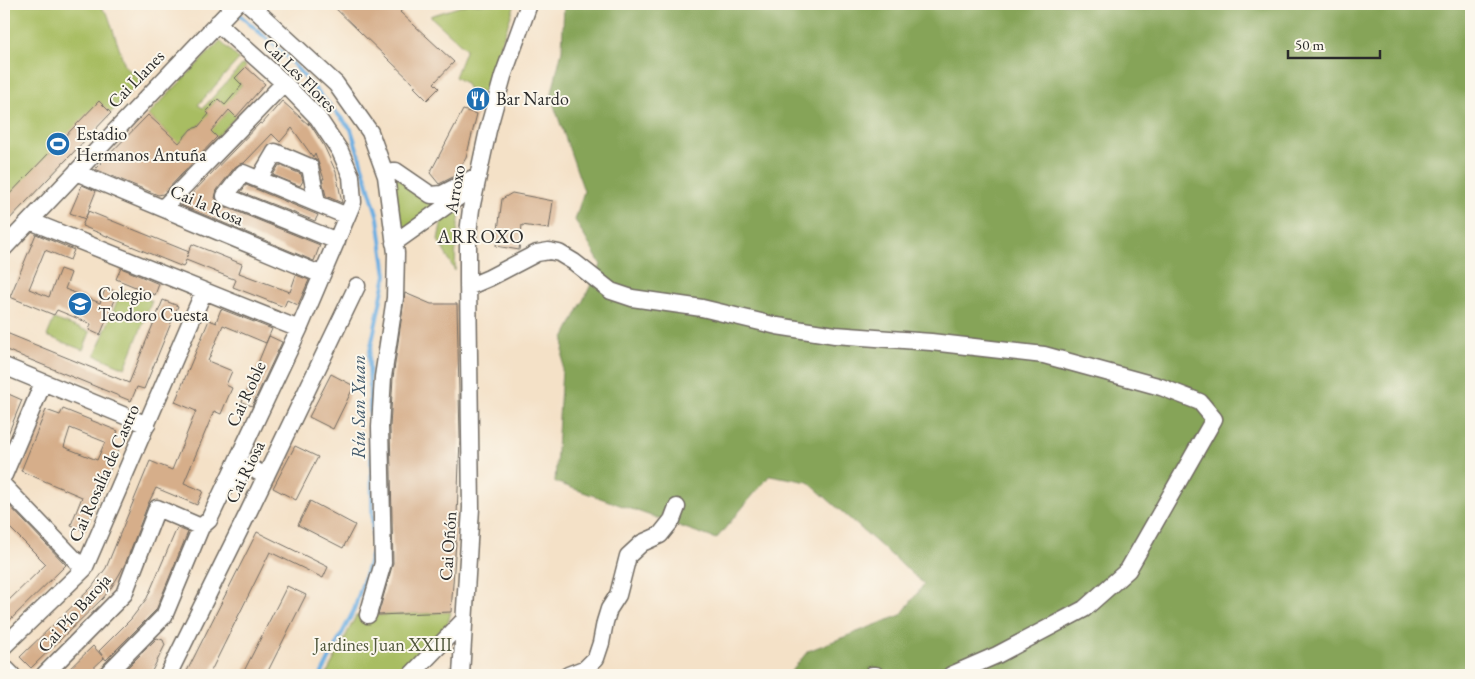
<svg xmlns="http://www.w3.org/2000/svg" width="1475" height="679" font-family="'EB Garamond',serif">
<style>
.green{fill:#a8bd62;stroke:#6a7446;fill-rule:evenodd}
.forest{fill:#86a458;stroke:#586842}
.lines{fill:none;stroke-linecap:round;stroke-linejoin:round}
.stream{stroke:#6dafe2;stroke-width:4}
.building{fill:#d6ae8a;fill-rule:evenodd}
.minor-casing{stroke:#716b62;stroke-width:19}
.minor{stroke:#fff;stroke-width:16}
.labels{text-anchor:middle;stroke-width:4;stroke-linejoin:round;paint-order:stroke}
.street-label{font-size:18px;fill:#2b2b2b;stroke:#fbf7ec}
.poi-label{font-size:18px;fill:#2b2b2b;stroke:#fbf7ec;text-anchor:start}
.park-label{font-size:18px;fill:#50573c;stroke:#fbf7ec}
.neighbourhood-label{font-size:19px;letter-spacing:1px;fill:#2b2b2b;stroke:#fbf7ec}
.water-label{font-size:19px;font-style:italic;fill:#42596b;stroke:#fbf7ec}
</style>
<rect width="100%" height="100%" fill="#fbf7ec"/>
<filter id="ink" filterUnits="userSpaceOnUse"><feTurbulence type="fractalNoise" baseFrequency=".02" numOctaves="2"/><feDisplacementMap in="SourceGraphic" scale="10" xChannelSelector="R" yChannelSelector="G"/><feConvolveMatrix kernelMatrix="1 2 1 2 8 2 1 2 1" color-interpolation-filters="sRGB"/></filter>
<filter id="wash" filterUnits="userSpaceOnUse"><feTurbulence type="fractalNoise" baseFrequency=".0096" numOctaves="4" result="noise"/><feDisplacementMap in="SourceGraphic" scale="20" xChannelSelector="R" yChannelSelector="G"/><feGaussianBlur stdDeviation="1.12" result="paint"/><feColorMatrix in="noise" values="0 0 0 0 0 0 0 0 0 0 0 0 0 0 0 0 0 1.4 0 .05"/><feComposite in="paint" operator="in"/></filter>
<g filter="url(#wash)">
<rect width="100%" height="100%" fill="#f4e1c7"/>
<!-- green -->
<path class="green" d="M4,4H98L108,15L125,66L141,81L4,225Z
M468,4H515L484,93L469,89L465,83L455,77L466,49L430,16Z
M220,41L239,59L198,105L203,108L243,64L246,67L235,78L242,85L235,93L246,104L233,114L236,117L217,137L201,123L198,127L191,129L184,137V140L175,151L169,134L148,115ZM218,99L229,110L218,122L206,111Z
M393,175L442,202L399,233Z
M462,199L456,240L455,271L438,240L442,219Z
M122,289L152,301L125,368L95,355Z
M54,319L90,332L83,350L47,336Z
M451,612L448,623L396,675H326L356,616Z"/>
<!-- forest -->
<path class="forest" d="M564,4H1471V675H788L808,651L901,615L924,584L808,482L770,475L716,539L555,482L564,338L601,265L575,220L584,191L551,97L562,50Z"/>
<g class="lines">
<!-- stream -->
<path class="stream" d="M234,10L285,55L351,129L378,218L386,275L369,356L373,550L354,610L321,675"/>
</g>
<g id="blocks">
<!-- building -->
<path class="building" d="M331,4H408L400,12L454,62L434,83L439,88L427,100L414,87L416,86Z
M246,67L265,84L236,117L229,110L211,131L217,137L163,194L158,195L95,169L148,115L179,143L191,129L198,127L209,114L206,111L218,99L225,105L242,85L235,78Z
M99,101L111,113L4,225V200Z
M282,101L309,125L308,122L310,124L324,146L336,172L342,203L326,196L322,179H324L315,153L313,157L292,128L280,142L272,134L244,163L240,164L235,167L217,190L215,198L221,205L320,245L314,261L181,205L260,123L262,124Z
M463,110L477,114L466,158L455,176L439,184L430,173Z
M279,165L301,174L303,181L300,186L273,175Z
M82,185L96,191L88,211L189,252L186,258L192,244L242,264L239,273L290,292L296,275L309,280L298,305L287,300L284,307L233,287L236,280L186,260L183,267L82,226L88,212L85,219L70,213Z
M246,185L318,215L315,221L241,192Z
M512,193L553,201L549,229L522,225L519,250L496,246L502,199Z
M36,234L74,250L70,260L45,250L29,289L49,297L60,269L71,273L65,289L100,303L106,287L118,293L100,335L89,330L91,324L57,310L54,315L10,297Z
M121,268L159,284L155,295L116,279Z
M405,293L431,304H457L460,438L456,541L451,612L378,615L393,563L390,427L393,378Z
M163,300L178,306L144,389L137,387L131,401L4,349V332L129,383Z
M221,309L272,329L266,343L223,325L208,361L232,371L226,385L232,388L221,414L214,411L184,483L203,491L197,505L156,488L148,504L126,562L119,575L111,588L103,598L31,668L20,657L92,587L106,568L150,461L172,470L196,411L175,402L209,320L217,323L216,322Z
M269,336L282,342L252,406L242,402Z
M331,374L354,386L333,429L309,417Z
M4,392L22,400L4,444Z
M63,409L118,431L112,445L119,448L85,531L71,525L82,497L21,471L46,410L60,415ZM70,428L105,442L97,460L64,447Z
M295,446L318,457L296,500L273,488Z
M4,500L66,565L4,626V605L46,564L4,522Z
M310,501L355,525L343,548L298,525Z
M177,528L188,532L156,610L106,660L99,651L131,619L147,598Z
M257,532L328,567L323,578L270,552L209,675H185Z
M287,586L306,595L266,675H242Z
M157,638L163,640L165,645L150,675H120Z
M93,646L104,658L86,675H63Z"/>
</g>
</g>
<g filter="url(#ink)">
<use href="#blocks" fill-opacity="0" stroke="#716b62" stroke-width="1"/>
<g class="lines">
<!-- minor casing -->
<g class="minor-casing">
<path id="minor" d="M249,4L336,84L370,132L386,176L396,253L395,298L383,377L380,427L383,563L368,615
M76,172L322,275
M386,176L392,171H396L431,195L442,194L477,176
M259,179L275,152L310,167L317,203
M163,208L284,83
M30,221L299,329
M337,241L225,196L243,173L347,216
M394,243L470,189
M4,248L236,4
M468,287L489,278L537,253L549,251L559,253L574,262L611,291L632,298L702,308L777,326L835,335L931,342L1044,355L1161,387L1200,402L1214,419L1128,570L1084,609L997,655L951,675
M4,366L147,425
M4,475L43,383
M236,482L245,465L266,476
M4,486L84,569
M4,646L84,569L204,291
M4,667L12,675
M44,675L124,594L157,508L201,527
M106,675L164,616L201,527L209,520L228,480L299,329L353,202L351,176L340,151L318,118L284,83L217,23
M168,675L248,513L357,286
M411,675L463,621
M461,675L471,508L468,281V233L471,209L488,130L503,76L529,4
M568,675L586,668L596,658L601,643L605,622L609,609L618,595L628,556L642,543L660,535L672,520L677,507
M872,675H876"/>
</g>
<!-- minor -->
<use href="#minor" class="minor"/>
</g>
</g>
<!-- icons -->
<defs>
<g id="restaurant-disc" transform="scale(1.25)"><circle r="9.5" fill="#1f6fb2" stroke="#fbf7ec"/><path d="M-5-6h1v4h1v-4h1v4h1v-4h1v5L-1.5 .5V6h-2V.5L-5-1ZM5-6V6H3V1.5H1.5Q1.5-4 5-6Z" fill="#fff"/></g>
<g id="stadium-disc" transform="scale(1.25)"><circle r="9.5" fill="#1f6fb2" stroke="#fbf7ec"/><path d="M0-5a6.5 5 0 1 0 0 10a6.5 5 0 1 0 0-10ZM-3.5-1.8h7v3.6h-7Z" fill="#fff"/></g>
<g id="school-disc" transform="scale(1.25)"><circle r="9.5" fill="#1f6fb2" stroke="#fbf7ec"/><path d="M0-5L7-2L0 1L-7-2ZM-4 1L0 2.5L4 1V4Q0 6-4 4Z" fill="#fff"/></g>
</defs>
<g fill-rule="evenodd">
<use href="#restaurant-disc" x="478" y="99"/>
<use href="#stadium-disc" x="58" y="144"/>
<use href="#school-disc" x="80" y="304"/>
</g>
<g class="labels">
<!-- street labels -->
<g class="street-label">
<text transform="translate(300 75) rotate(45)" y="6">Cai Les Flores</text>
<text transform="translate(136 79) rotate(-46)" y="6">Cai Llanes</text>
<text transform="translate(455 189) rotate(-80)" y="6">Arroxo</text>
<text transform="translate(207 205) rotate(23)" y="6">Cai la Rosa</text>
<text transform="translate(246 394) rotate(-65)" y="6">Cai Roble</text>
<text transform="translate(245 472) rotate(-64)" y="6">Cai Riosa</text>
<text transform="translate(104 473) rotate(-66)" y="6">Cai Rosalía de Castro</text>
<text transform="translate(448 546) rotate(-86)" y="6">Cai Oñón</text>
<text transform="translate(74 613) rotate(-48)" y="6">Cai Pío Baroja</text>
</g>
<!-- poi labels -->
<g class="poi-label">
<text x="496" y="105">Bar Nardo</text>
<text x="76" y="140">Estadio<tspan x="76" dy="21">Hermanos Antuña</tspan></text>
<text x="98" y="300">Colegio<tspan x="98" dy="21">Teodoro Cuesta</tspan></text>
</g>
<!-- park labels -->
<g class="park-label">
<text x="383" y="651">Jardines Juan XXIII</text>
</g>
<!-- neighbourhood labels -->
<g class="neighbourhood-label">
<text x="481" y="243">ARROXO</text>
</g>
<!-- water labels -->
<g class="water-label">
<text transform="translate(358 407) rotate(-90)" y="7">Ríu San Xuan</text>
</g>
</g>
<!-- margin -->
<rect width="1475" height="679" fill="none" stroke="#fbf7ec" stroke-width="20"/>
<!-- scale -->
<path d="M1288 50v8h92v-8" fill="none" stroke="#2b2b2b" stroke-width="2.5"/>
<text x="1295" y="50" font-size="15" fill="#2b2b2b" stroke="#fbf7ec" stroke-width="4" paint-order="stroke">50 m</text>
</svg>
